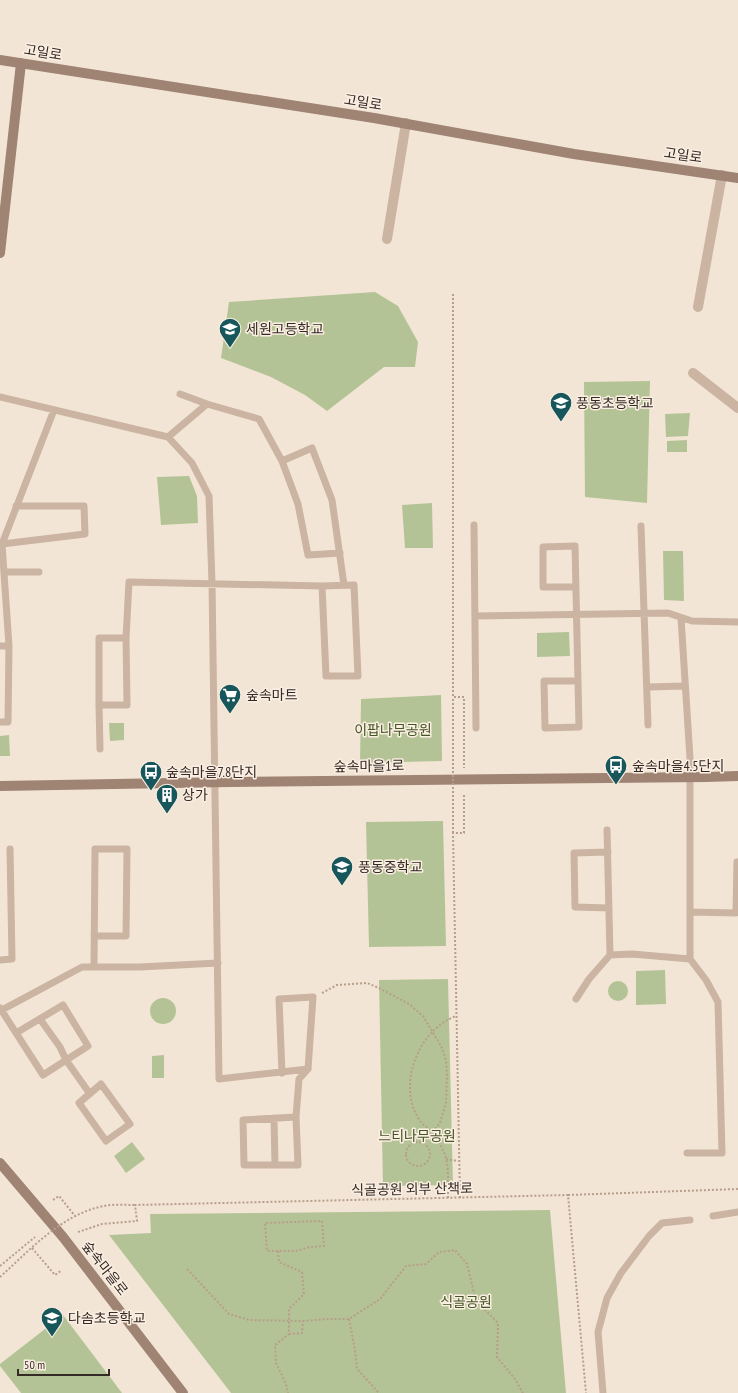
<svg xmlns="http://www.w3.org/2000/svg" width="738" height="1393" font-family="'PT Sans Narrow','Noto Sans KR',sans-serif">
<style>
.green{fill:#b4c395}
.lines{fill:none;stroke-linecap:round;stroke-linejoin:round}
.path{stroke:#b79e8b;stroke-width:2;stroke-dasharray:2 2;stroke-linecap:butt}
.lane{stroke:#cbb4a1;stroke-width:7}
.street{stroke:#cbb4a1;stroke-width:10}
.secondary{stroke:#9f8373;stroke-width:10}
.path-bridge{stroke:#b79e8b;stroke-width:2;stroke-dasharray:2 2;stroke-linecap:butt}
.labels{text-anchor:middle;stroke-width:3;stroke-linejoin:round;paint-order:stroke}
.street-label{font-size:14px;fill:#352a25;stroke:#faefe2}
.poi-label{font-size:14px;fill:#352a25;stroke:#faefe2;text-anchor:start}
.park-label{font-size:14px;fill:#445526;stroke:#faefe2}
</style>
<rect width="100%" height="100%" fill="#f3e5d6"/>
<!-- green -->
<path class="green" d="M375,292L398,306L418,342L415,367H384L327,411L305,395L271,377L221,358L229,302Z
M650,381L647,503L585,497L584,382Z
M690,413L688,436L666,437L665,414Z
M687,440V452H667V441Z
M189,476L197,496L198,523L161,525L157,477Z
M432,503L433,548H405L402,505Z
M663,551H683L684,601L664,600Z
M569,632L570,656L537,657V633Z
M441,695L442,761L360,763L361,699Z
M109,723H124V740L110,741Z
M9,735L10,756H0V736Z
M443,821L446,946L369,947L366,822Z
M665,970L666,1004L636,1005V971Z
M448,979L453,1185L383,1186L379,980Z
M608 991a10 10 0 1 1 20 0a10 10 0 1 1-20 0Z
M150 1011a13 13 0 1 1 26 0a13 13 0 1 1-26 0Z
M164,1055V1078H152V1056Z
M132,1142L145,1159L126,1173L114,1156Z
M550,1210L566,1393H231L109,1235L151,1233L150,1214Z
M63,1315L122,1393H21L0,1366V1364Z"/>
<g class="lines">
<!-- path -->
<path class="path" d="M453,294V697H464V768
M322,993L337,985L367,983L379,988L409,1004L423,1016L441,1046L446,1060L447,1076L446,1103L440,1123L423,1143
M406 1154a12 12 0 1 1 24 0a12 12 0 1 1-24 0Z
M446,1159L458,1161
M568,1195L738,1189
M448,1198C448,1185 449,1171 446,1158C443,1148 438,1139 431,1132C428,1128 423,1125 420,1121C396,1086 418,1030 456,1016
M460,1198L453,833H464V793
M53,1200L59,1196L75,1216
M322,1221L324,1246L310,1247L296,1251H267L265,1223Z
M78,1232L102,1224L137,1221L135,1205L568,1195L586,1393
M32,1248L55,1275L62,1270
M278,1251L279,1262L302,1272L304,1294L289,1309V1334L275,1345L276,1363L286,1384L288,1393
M0,1266L35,1237
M187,1269L229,1314L249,1320L303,1321L328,1319H349L380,1299L406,1266L426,1264L439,1252L455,1250L467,1264L476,1301L498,1323L497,1357L515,1379L523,1393
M349,1319L355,1350L357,1369L379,1393
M289,1334L302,1333L303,1321"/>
<!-- lane -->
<path class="lane" d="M180,394L207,404
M0,397L168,437L192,463L209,496L212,583L219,1079L308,1069L313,997L279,999L282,1073
M168,437L207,404L259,419L282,461
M474,525L476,728
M641,526L648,725
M2,544L85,534L84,506H16
M340,553L308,555L298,504L282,461L312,448L332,500L344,585
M4,572H39
M575,587H543V547L575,546L579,727L545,728L544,681H578
M475,616L668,613L692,621L738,622
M681,618L690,758V959
M126,638H99V705H127L126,638L129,582L322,586L326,676H358L354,585L322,586
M0,646H9
M648,687L685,686
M99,705L100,749
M0,722H8L9,646L2,544L54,410
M607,830L610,955
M608,852L574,853L575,907L609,908
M690,912L736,913L737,862
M0,960L12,959L10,849
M94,967L95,849H127L126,936H94
M576,999L589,979L610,955L632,954L690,959L706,980L718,1002L722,1153H687
M0,1008L43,1075L88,1046L63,1005L16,1033
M0,1011L82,967H140L218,963
M40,1019L60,1047L66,1060L90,1094
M101,1084L130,1124L106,1141L79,1103Z
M296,1117L243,1120L244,1165H298L296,1117L299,1079L308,1069
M274,1118L275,1165
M713,1216L738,1212
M603,1393L598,1332L607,1298L621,1273L649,1236L662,1223L690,1220"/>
<!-- street -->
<path class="street" d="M387,239L406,123
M698,307L722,175
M693,373L738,408"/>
<!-- secondary -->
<path class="secondary" d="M0,60L374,118L574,154L738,178
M0,253L21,63
M0,786L230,782L706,777L738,776
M0,1163L63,1237L183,1393"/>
<!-- path-bridge -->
<path class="path-bridge" d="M453,833V697
M0,1277C31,1249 62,1214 104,1206C113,1204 125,1205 135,1205"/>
</g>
<!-- icons -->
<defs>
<g id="school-pin" transform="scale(1.15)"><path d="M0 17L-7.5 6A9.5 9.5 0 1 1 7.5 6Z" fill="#17565a" stroke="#faefe2"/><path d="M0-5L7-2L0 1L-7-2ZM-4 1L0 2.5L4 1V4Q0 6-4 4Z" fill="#fff"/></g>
<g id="supermarket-pin" transform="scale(1.15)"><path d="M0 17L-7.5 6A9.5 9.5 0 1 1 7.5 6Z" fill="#17565a" stroke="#faefe2"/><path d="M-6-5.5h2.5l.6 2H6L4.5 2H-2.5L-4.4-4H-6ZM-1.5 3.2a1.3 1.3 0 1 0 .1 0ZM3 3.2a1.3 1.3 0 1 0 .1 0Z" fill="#fff"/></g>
<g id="bus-pin" transform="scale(1.15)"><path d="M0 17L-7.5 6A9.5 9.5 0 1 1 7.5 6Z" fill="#17565a" stroke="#faefe2"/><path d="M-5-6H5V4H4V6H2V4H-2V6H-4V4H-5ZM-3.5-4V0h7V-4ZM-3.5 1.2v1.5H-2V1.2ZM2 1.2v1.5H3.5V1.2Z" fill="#fff"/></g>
<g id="building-pin" transform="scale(1.15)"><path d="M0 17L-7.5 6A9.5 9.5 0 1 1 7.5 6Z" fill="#17565a" stroke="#faefe2"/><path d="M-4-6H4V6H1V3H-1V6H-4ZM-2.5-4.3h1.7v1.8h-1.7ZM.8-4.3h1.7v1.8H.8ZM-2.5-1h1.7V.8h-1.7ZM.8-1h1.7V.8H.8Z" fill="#fff"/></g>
</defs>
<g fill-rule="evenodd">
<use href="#school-pin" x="230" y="329"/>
<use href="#school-pin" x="561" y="403"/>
<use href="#supermarket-pin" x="230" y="695"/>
<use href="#bus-pin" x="616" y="766"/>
<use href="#bus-pin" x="151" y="772"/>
<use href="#building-pin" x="167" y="795"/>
<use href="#school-pin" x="342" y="867"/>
<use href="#school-pin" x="52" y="1318"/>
</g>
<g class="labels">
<!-- street labels -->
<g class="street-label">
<text transform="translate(43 52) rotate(9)" y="5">고일로</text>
<text transform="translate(363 102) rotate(9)" y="5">고일로</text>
<text transform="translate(683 155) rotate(8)" y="5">고일로</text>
<text transform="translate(369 766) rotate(-1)" y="5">숲속마을1로</text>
<text transform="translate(412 1189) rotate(-1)" y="5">식골공원 외부 산책로</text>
<text transform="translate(105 1268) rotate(52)" y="5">숲속마을로</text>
</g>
<!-- poi labels -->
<g class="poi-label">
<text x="246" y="334">세원고등학교</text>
<text x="576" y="408">풍동초등학교</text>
<text x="246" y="700">숲속마트</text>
<text x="632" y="771">숲속마을4.5단지</text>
<text x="166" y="777">숲속마을7.8단지</text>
<text x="182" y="800">상가</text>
<text x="358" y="872">풍동중학교</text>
<text x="68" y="1323">다솜초등학교</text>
</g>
<!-- park labels -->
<g class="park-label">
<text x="393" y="735">이팝나무공원</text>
<text x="417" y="1141">느티나무공원</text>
<text x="466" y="1307">식골공원</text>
</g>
</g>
<!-- scale -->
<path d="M18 1369v6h91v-6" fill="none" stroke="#352a25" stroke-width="2"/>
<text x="24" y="1369" font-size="12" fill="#352a25" stroke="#faefe2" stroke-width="3" paint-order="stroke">50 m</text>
</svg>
